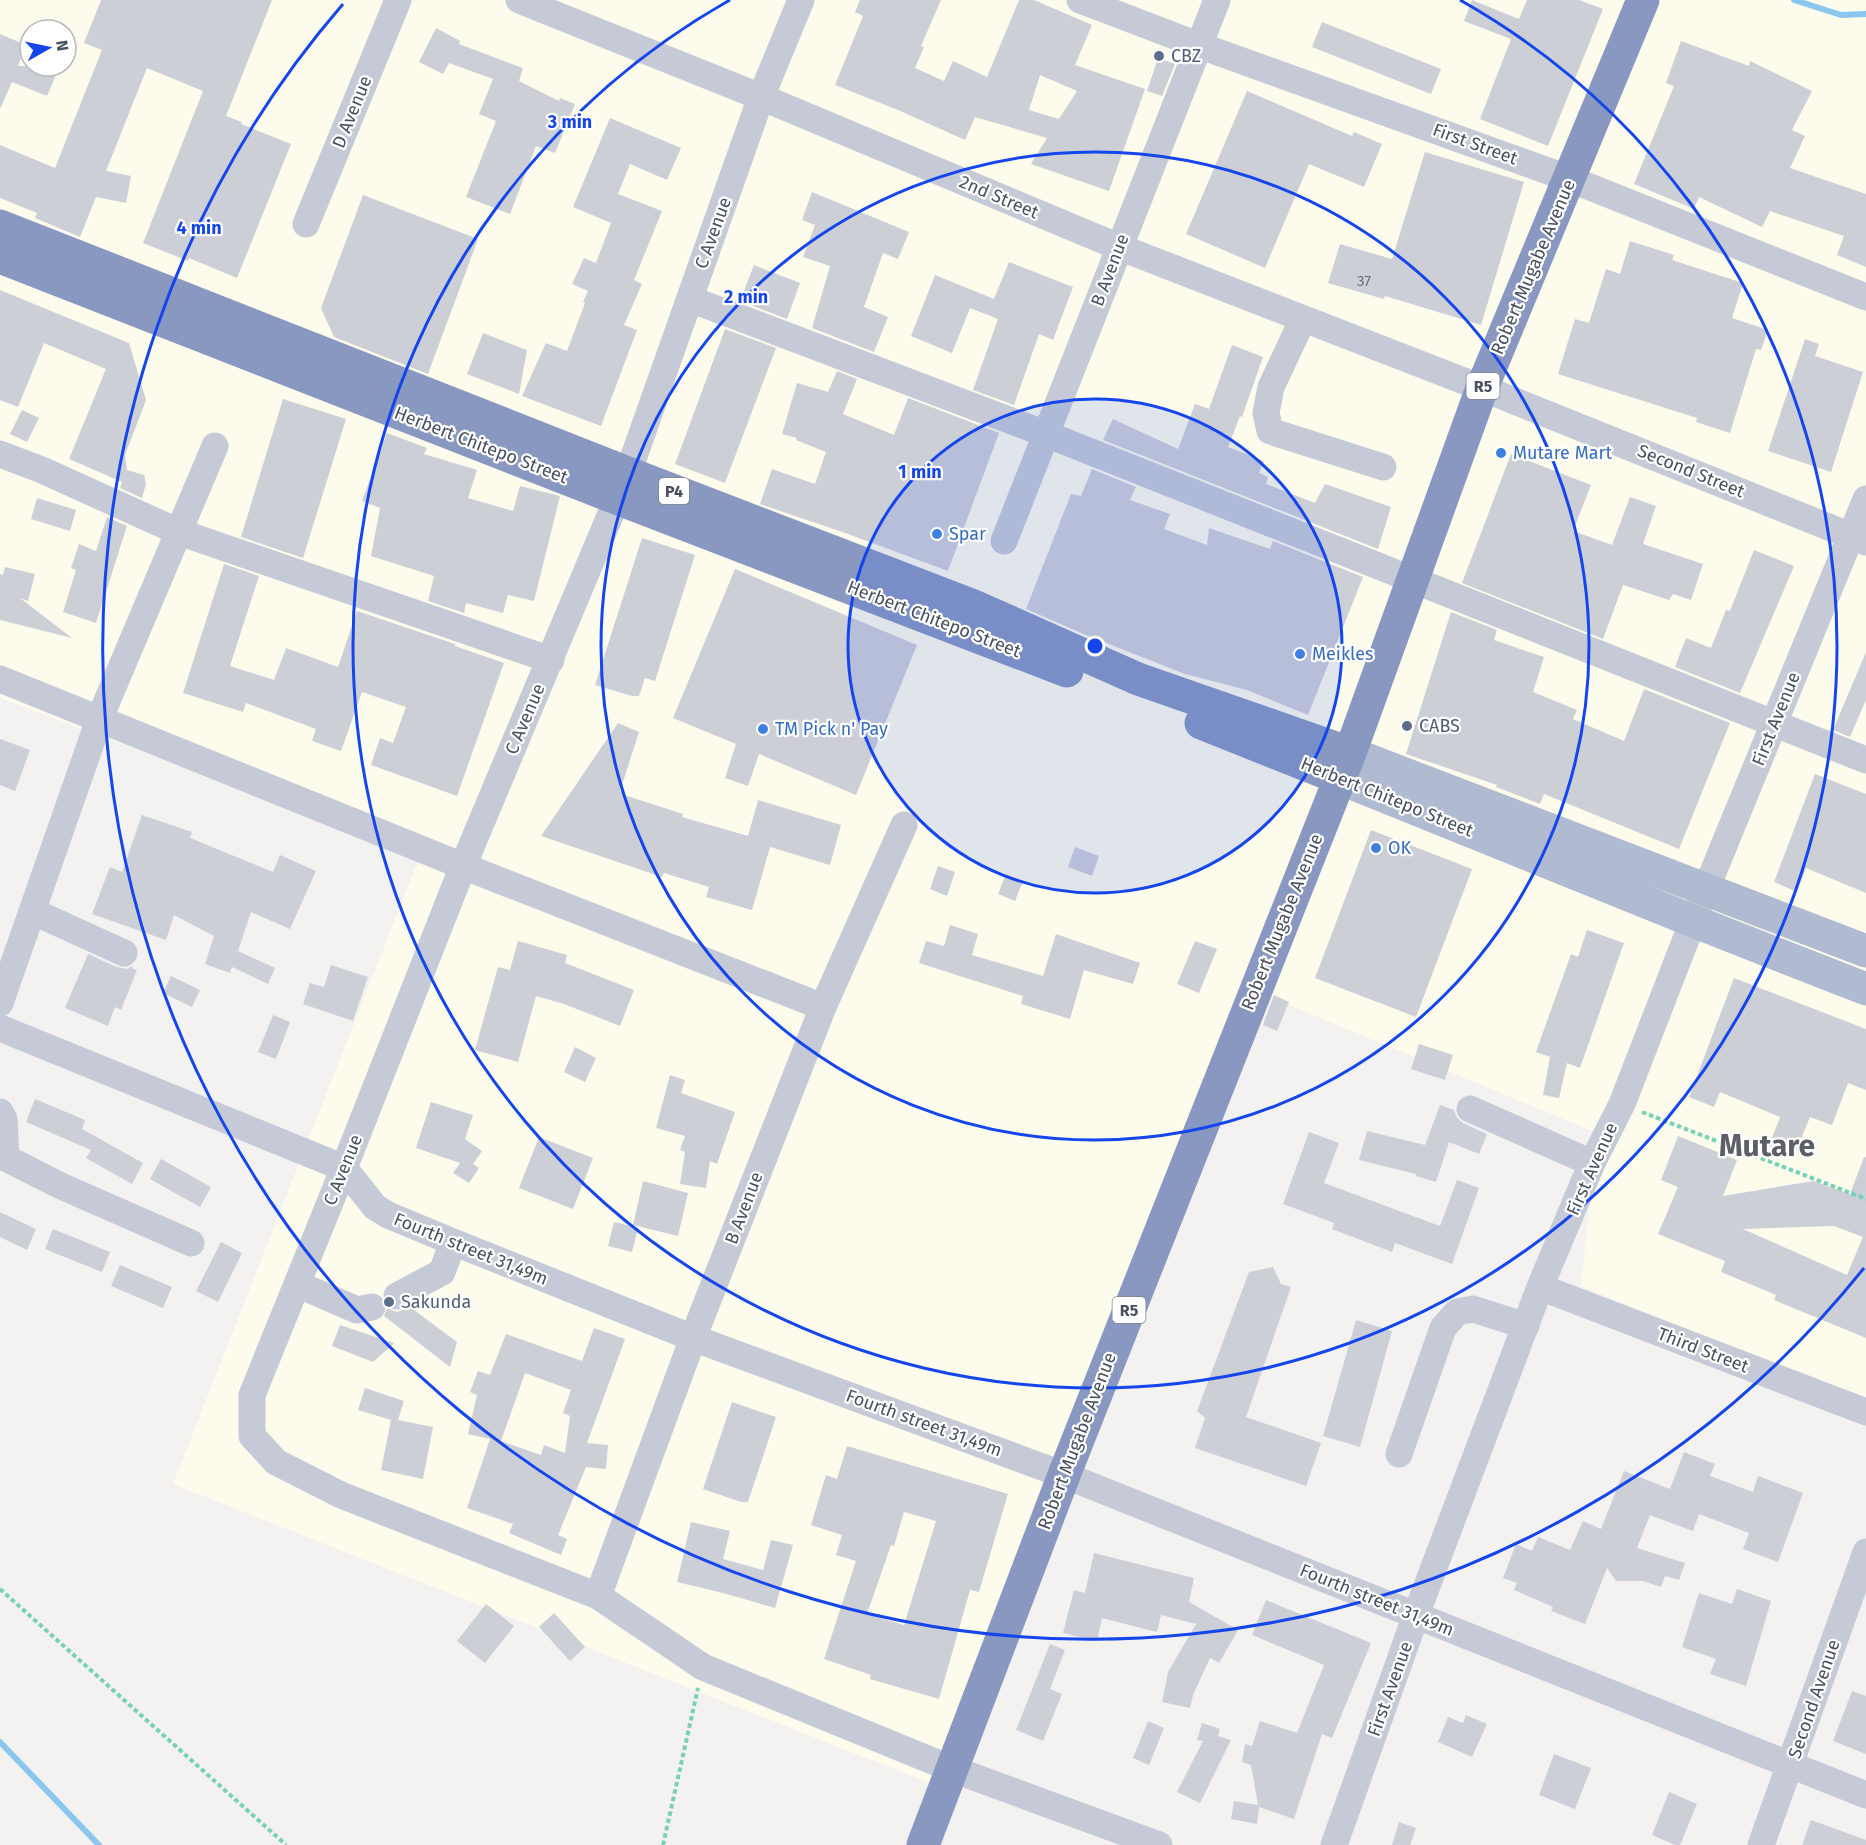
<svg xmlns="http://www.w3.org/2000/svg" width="1866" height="1845" font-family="'Fira Sans',sans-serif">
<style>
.commercial{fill:#fdfbec;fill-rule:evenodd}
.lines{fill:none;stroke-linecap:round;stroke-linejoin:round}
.stream{stroke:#8bc6ef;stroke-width:6}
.building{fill:#cdcfd7;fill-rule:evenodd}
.path{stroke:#76d1b6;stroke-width:4;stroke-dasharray:4.5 3;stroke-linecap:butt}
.minor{stroke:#c5cad6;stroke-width:27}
.major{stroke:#b0bad0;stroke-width:33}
.highway{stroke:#8898c1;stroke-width:33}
.ring{fill:none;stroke:#1446eb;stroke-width:3}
.service-dot{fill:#5c6f8a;stroke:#fff;stroke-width:2}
.shop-dot{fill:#3f7fe0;stroke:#fff;stroke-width:2}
.labels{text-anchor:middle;stroke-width:4.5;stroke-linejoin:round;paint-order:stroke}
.number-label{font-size:15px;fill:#69707d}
.shield{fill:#fff;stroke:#7f848f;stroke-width:1.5}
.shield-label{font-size:16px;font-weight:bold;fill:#48505f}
.service-label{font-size:18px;fill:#4e5e75;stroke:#fff;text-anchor:start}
.street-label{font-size:18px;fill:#48505f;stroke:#fff}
.shop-label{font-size:18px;fill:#366cbe;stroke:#fff;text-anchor:start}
.town-label{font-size:30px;font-weight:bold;fill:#5d5f66;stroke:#fff}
.centre{fill:#1446eb;stroke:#fff;stroke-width:3}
.ring-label{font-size:18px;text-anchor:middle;font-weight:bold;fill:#1446eb;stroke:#fff;stroke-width:4.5;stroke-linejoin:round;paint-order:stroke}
</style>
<rect width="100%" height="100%" fill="#f3f2f1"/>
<!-- commercial -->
<path class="commercial" d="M0,0H1866V1403L1581,1286L1597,1133L1263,994L955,1793L173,1484L420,856L0,698ZM30,30H66V66H30Z"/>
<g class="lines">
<!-- stream -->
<path class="stream" d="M1794,0L1841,15L1866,14
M0,1742L99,1845"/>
</g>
<!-- building -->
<path class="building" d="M101,0H272L226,116L242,122L241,124L291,144L237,278L189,258L188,261L143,243L203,91L147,68L106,171L131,176L126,203L96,197L80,237L35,218L37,213L0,198V145L55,168L102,50L84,43Z
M860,0H941L921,46L924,47L915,68L944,81L953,61L987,77L1019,0H1034L1092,25L1075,65L1145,89L1109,191L1031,164L1047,138L975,117L965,140L898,110L835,85L863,16L855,12ZM1040,75L1077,91L1059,119L1029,110Z
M1472,0L1519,19L1527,0H1579L1603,9L1548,146L1480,119L1511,39L1464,21Z
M1322,22L1441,69L1431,94L1312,47Z
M436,28L460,41L459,44L523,68L519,81L559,101L560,98L575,104L555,153L536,146L510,214L466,197L496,121L479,114L493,79L449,63L443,74L419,62Z
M0,34L26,45L18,66H60L47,96L12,82L0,109Z
M1681,41L1749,66L1750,61L1812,91L1792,130L1805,136L1790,168L1866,194V267L1837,255L1844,236L1770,211L1762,227L1699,197L1694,209L1634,184L1674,86L1666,83Z
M1158,58L1175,64L1162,96L1147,91Z
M1247,91L1352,136L1354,132L1382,144L1364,187L1309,164L1265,268L1186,234Z
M610,118L681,148L667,180L630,164L618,194L662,211L634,280L642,284L624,325L637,330L601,426L522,396L546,343L567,351L585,303L583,302L588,291L572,284L584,258L596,263L611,223L573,207Z
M1425,152L1524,182L1481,325L1385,296L1384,299L1328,283L1340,244L1392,259Z
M812,192L909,232L898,259L883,253L864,307L888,317L874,352L812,328L830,266L803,257L815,225L802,220Z
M363,195L478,239L428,374L334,337L321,308Z
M1630,241L1674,255L1672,260L1743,283L1732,318L1768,330L1761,350L1756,349L1730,433L1696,422L1697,418L1558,374L1575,319L1589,323L1606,269L1620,274Z
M1009,262L1073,287L1053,340L1039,334L1014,405L973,390L998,319L970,308L952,353L911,336L935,275L994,299Z
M754,265L800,283L787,319L740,301Z
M0,290L129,343L146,400L125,455L127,470L144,475L146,484L142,498L120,488L122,482L69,459L106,369L44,343L18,407L0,400Z
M725,329L776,348L725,483L675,464Z
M483,333L527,350L519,394L467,374Z
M1805,339L1819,344L1815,356L1863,372L1831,472L1768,451Z
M1232,345L1263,357L1242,417L1240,416L1228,447L1264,461L1259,473L1268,477L1266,484L1315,503L1325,484L1391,507L1378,549L1103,440L1113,419L1178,449L1195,404L1209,409Z
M837,371L857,379L843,414L894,435L908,398L999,433L948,571L848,534L760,504L772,469L815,484L826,452L796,440L797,438L782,434L797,383L828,392Z
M283,399L346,419L303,558L241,537Z
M22,410L39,418L27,442L10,434Z
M387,433L427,448L424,454L477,470L468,498L513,511L520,486L560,496L534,601L508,595L503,613L466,603L464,613L428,601L434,576L371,556L380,508L362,501Z
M1511,454L1591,485L1573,531L1612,545L1630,497L1656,506L1643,544L1703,564L1691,600L1673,594L1669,600L1623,585L1603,639L1462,583Z
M1092,469L1136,487L1130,500L1170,514L1164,529L1207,545L1209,528L1270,549L1273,541L1363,577L1308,715L1247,690L1185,674L1086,635L1026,609L1071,494L1081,496Z
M37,498L76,510L70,531L31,519Z
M107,517L127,526L96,623L63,612L76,570L71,568L79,544L96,551Z
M642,538L695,555L655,681L645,678L639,696H632L595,685Z
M1754,550L1794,566L1740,693L1675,667L1686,638L1711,648L1726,610L1730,611Z
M224,564L259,576L230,666L274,680L286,648L338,667L357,611L455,644V646L504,663L457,796L371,765L380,738L393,743L406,707L362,692L341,751L312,741L316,729L246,703L243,712L183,693Z
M5,567L35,574L28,601L20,598L72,638L0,620V574L3,575Z
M735,569L917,645L856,795L759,754L748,786L725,778L736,744L673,718Z
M1451,612L1497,630L1494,640L1544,657L1533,692L1577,710L1573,719L1624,741L1644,689L1730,723L1679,849L1544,794L1540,804L1496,787L1497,785L1406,754Z
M1866,652V700L1850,737L1833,730Z
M618,723L639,732L620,791L625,793L624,795L683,814L682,817L748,836L758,800L841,825L830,865L770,847L752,910L706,897L709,887L664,873L662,877L541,836Z
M0,739L30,750L15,791L0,785Z
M1815,774L1866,794V893L1806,868L1797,892L1774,882Z
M142,815L192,832L190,838L273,872L280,855L316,871L290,929L251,912L238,951L275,968L268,984L232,967L230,973L205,964L214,936L174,915L166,940L92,914L110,867L122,872Z
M1371,830L1472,869L1416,1017L1315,978Z
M1075,847L1099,856L1092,876L1068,867Z
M938,866L955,872L947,896L930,889Z
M1006,874L1023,881L1015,901L998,894Z
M950,925L978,934L972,955L1043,976L1056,934L1140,963L1133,984L1084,970L1070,1019L1021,1004L1023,996L919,963L926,941L944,946Z
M1587,930L1624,943L1580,1068L1567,1063L1559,1098L1543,1095L1550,1057L1536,1052L1571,954L1578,957Z
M518,941L567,955L565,963L634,990L620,1026L564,1004L536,996L518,1062L475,1050L498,967L510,970Z
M1195,941L1217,949L1199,993L1177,984Z
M88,954L117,967L126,969L133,966L132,968L137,970L121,1010L115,1007L108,1026L65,1008Z
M331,965L368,977L353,1021L303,1004L310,983L324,987Z
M171,976L200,990L192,1007L163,993Z
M1734,978L1866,1029V1090L1848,1083L1832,1125L1810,1117L1794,1156L1769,1146L1780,1117L1720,1092L1714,1107L1689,1097Z
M1274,995L1289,1002L1277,1031L1263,1025Z
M273,1015L290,1022L276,1059L258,1052Z
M1419,1044L1453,1055L1445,1080L1411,1069Z
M575,1047L596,1058L585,1082L564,1072Z
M670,1075L685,1080L681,1093L735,1112L717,1164L710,1161L706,1188L680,1184L685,1152L680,1150L685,1136L656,1128Z
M35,1099L85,1120L82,1129L143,1163L132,1184L86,1158L91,1150L26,1122Z
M431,1102L473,1115L465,1139L482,1151L473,1164L479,1168L469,1183L453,1173L460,1163L416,1148Z
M1440,1105L1454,1110L1457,1118L1463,1123L1487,1134L1479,1154L1449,1142L1436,1182L1416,1176V1174L1359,1160L1367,1131L1425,1145Z
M1309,1132L1339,1143L1324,1183L1440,1226L1457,1180L1479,1188L1452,1264L1395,1243L1392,1252L1332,1229L1334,1223L1283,1204Z
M1678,1136L1737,1160L1723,1196L1813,1181L1850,1194L1864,1157H1866V1338L1774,1300L1776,1295L1721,1272L1725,1261L1658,1234L1678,1187L1661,1180ZM1834,1226L1863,1237L1847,1275L1743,1229Z
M539,1137L593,1158L573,1209L519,1188Z
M161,1159L211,1187L200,1207L150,1179Z
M643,1181L688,1193L678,1236L633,1225Z
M0,1212L36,1229L27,1250L0,1237Z
M614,1222L638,1228L632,1252L608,1246Z
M53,1229L110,1252L102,1272L45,1249Z
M221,1242L242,1253L218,1302L196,1291Z
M120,1265L172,1287L163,1308L111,1286Z
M1273,1267L1281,1284L1291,1287L1246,1417L1321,1443L1306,1486L1195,1448L1205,1418L1197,1411L1249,1272Z
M410,1307L457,1342L450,1367L384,1316L387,1308L397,1312Z
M1356,1320L1392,1331L1360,1447L1323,1436Z
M340,1325L394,1343L373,1362L332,1346Z
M594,1328L625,1339L587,1443L608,1445L606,1469L586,1467L558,1535L567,1539L561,1555L509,1533L513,1524L467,1508L490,1439L468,1434L477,1395L470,1392L478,1371L490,1375L506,1334L582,1361ZM525,1373L571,1390L563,1413L570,1416L565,1453L544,1445L541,1455L501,1441Z
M365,1388L404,1401L398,1420L433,1427L423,1479L381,1470L391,1420L358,1410Z
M732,1402L776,1417L748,1502H741L703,1489Z
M847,1446L1008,1494L979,1592L970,1590L939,1699L870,1679L871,1675L824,1659L856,1561L836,1555L842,1535L811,1525L826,1475L837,1479ZM904,1512L936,1521L904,1625L867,1614L891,1545L894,1546Z
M1684,1452L1715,1464L1710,1476L1753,1492L1758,1476L1803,1493L1778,1562L1743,1549L1749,1533L1699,1514L1693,1531L1650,1515L1637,1548L1685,1563L1679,1580L1665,1576L1661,1587L1643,1581H1616L1607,1568L1585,1624L1551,1611L1553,1607L1514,1590L1517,1583L1503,1578L1516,1544L1532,1551L1538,1537L1570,1550L1583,1521L1601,1529L1624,1471L1670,1489Z
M691,1522L730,1531L723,1559L763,1570L771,1540L793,1545L775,1608L723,1593L677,1582Z
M1094,1553L1194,1578L1189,1602L1238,1630L1219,1663L1210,1658L1193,1695L1190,1708L1162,1702L1168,1672L1196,1624L1161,1615L1157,1632L1102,1618L1097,1641L1063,1633L1074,1590L1085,1593Z
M1737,1589L1771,1601L1746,1686L1710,1674L1716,1659L1682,1647L1699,1593L1732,1604Z
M1266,1600L1371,1643L1332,1738L1322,1734L1294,1819L1259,1807L1257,1824L1231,1819L1234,1801L1258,1805L1251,1765L1242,1762L1245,1744L1252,1746L1260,1721L1297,1733L1324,1665L1252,1635Z
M486,1604L514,1626L485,1663L457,1641Z
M554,1613L585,1647L570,1661L539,1627Z
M1050,1644L1065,1650L1050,1689L1062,1694L1043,1741L1016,1730Z
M1852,1691L1866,1696V1754L1833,1741Z
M1466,1715L1487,1724L1472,1757L1438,1742L1448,1717L1463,1723Z
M1148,1721L1164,1728L1149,1765L1133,1758Z
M1202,1723L1220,1729L1218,1736L1231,1740L1200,1803L1177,1792L1203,1741L1197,1740Z
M1554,1754L1591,1768L1575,1809L1539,1795Z
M1669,1792L1697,1804L1680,1845H1675L1652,1835Z
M1811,1820L1866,1840V1845H1802Z
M1399,1822L1416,1828L1410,1845H1392Z"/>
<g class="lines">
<!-- path -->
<path class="path" d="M1642,1112L1866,1199
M0,1589L286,1845
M663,1845L698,1688"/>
<!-- minor -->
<path class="minor" d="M519,0L761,97L1119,247L1482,388L1866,542
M801,0L761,97L628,473L463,866L344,1168L252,1395V1436L276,1462L341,1495L598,1596L703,1667L952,1769L1159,1845
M1080,0L1198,45L1570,179L1866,297
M306,224L398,0
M690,299L1046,434L1866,760
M1303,319L1271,387L1266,413L1270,431L1383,467
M0,454L42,470L179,532L551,660
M1004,541L1217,0
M0,679L463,866L823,1007
M32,911L124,953
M0,1003L99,720L215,446
M0,1028L344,1168L375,1207L388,1215L453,1242L693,1338L1064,1475L1866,1795
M1470,1109L1592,1163
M0,1112L4,1119L6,1158
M0,1155L61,1186L191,1243
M297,1284L357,1310L372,1307
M1540,1287L1866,1412
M397,1296L442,1272L453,1242
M1399,1454L1443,1328L1457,1312L1473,1309L1526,1326
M598,1596L693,1338L823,1007L904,825
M1334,1845L1416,1615L1540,1287L1592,1163L1622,1104L1693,921L1866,499
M1761,1845L1866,1552"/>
<!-- major -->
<path class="major" d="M1350,753L1866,951
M1339,778L1693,921L1866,989"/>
<!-- highway -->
<path class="highway" d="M0,226L628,473L976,607L1138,679L1350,753
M0,257L616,498L1067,671
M1201,723L1339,778
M923,1845L1064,1475L1350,753L1482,388L1643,0"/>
</g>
<!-- distance rings -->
<circle cx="1095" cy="646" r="247" fill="#1446eb" fill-opacity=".12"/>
<g class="ring">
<circle cx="1095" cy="646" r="247"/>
<circle cx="1095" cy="646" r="494"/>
<path d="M1460 0A742 742 0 1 1 730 0"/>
<path d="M1864 1268A989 989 0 1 1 343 4"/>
</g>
<!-- markers -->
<g class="service-dot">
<circle cx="1159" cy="56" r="6"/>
<circle cx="1407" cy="726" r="6"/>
<circle cx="389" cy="1302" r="6"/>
</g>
<g class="shop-dot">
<circle cx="1501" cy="453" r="6"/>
<circle cx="937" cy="534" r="6"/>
<circle cx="1300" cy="654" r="6"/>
<circle cx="763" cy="729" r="6"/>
<circle cx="1376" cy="848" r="6"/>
</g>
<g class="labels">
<!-- number labels -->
<g class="number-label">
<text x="1364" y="286">37</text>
</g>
<!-- shield labels -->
<g class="shield">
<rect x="1466.5" y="373" width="33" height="26" rx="4.5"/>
<rect x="659" y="478" width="30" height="26" rx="4.5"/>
<rect x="1112.5" y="1297" width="33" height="26" rx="4.5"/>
</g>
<g class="shield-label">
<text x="1483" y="392">R5</text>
<text x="674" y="497">P4</text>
<text x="1129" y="1316">R5</text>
</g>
<!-- service labels -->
<g class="service-label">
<text x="1171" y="62">CBZ</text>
<text x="1419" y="732">CABS</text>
<text x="401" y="1308">Sakunda</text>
</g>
<!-- street labels -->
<g class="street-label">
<text transform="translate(352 112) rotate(-68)" y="6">D Avenue</text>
<text transform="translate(1475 144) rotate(20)" y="6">First Street</text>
<text transform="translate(999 197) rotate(23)" y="6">2nd Street</text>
<text transform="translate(713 233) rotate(-70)" y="6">C Avenue</text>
<text transform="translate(1533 267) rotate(-67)" y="6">Robert Mugabe Avenue</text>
<text transform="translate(1110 270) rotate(-69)" y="6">B Avenue</text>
<text transform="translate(481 445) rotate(21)" y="6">Herbert Chitepo Street</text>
<text transform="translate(1691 471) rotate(22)" y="6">Second Street</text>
<text transform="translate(934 619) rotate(21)" y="6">Herbert Chitepo Street</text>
<text transform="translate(525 719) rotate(-67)" y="6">C Avenue</text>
<text transform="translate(1776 719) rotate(-68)" y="6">First Avenue</text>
<text transform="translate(1387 797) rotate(22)" y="6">Herbert Chitepo Street</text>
<text transform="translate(1282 922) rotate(-68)" y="6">Robert Mugabe Avenue</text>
<text transform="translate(1592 1169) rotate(-66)" y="6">First Avenue</text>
<text transform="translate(343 1170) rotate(-68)" y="6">C Avenue</text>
<text transform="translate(744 1208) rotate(-69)" y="6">B Avenue</text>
<text transform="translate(471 1249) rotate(22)" y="6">Fourth street 31,49m</text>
<text transform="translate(1703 1350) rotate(21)" y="6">Third Street</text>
<text transform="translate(924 1423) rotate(20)" y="6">Fourth street 31,49m</text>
<text transform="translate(1077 1441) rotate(-69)" y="6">Robert Mugabe Avenue</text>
<text transform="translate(1377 1600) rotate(22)" y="6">Fourth street 31,49m</text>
<text transform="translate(1390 1689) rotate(-70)" y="6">First Avenue</text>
<text transform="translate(1814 1699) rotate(-71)" y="6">Second Avenue</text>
</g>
<!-- shop labels -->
<g class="shop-label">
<text x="1513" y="459">Mutare Mart</text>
<text x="949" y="540">Spar</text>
<text x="1312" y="660">Meikles</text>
<text x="775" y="735">TM Pick n' Pay</text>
<text x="1388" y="854">OK</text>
</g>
<!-- town labels -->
<g class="town-label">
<text x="1767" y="1156">Mutare</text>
</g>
</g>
<circle cx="1095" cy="646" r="9" class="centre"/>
<g class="ring-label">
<text x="570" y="128">3 min</text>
<text x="199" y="234">4 min</text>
<text x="746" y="303">2 min</text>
<text x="920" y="478">1 min</text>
</g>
<!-- north arrow -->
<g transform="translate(48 48) rotate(81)"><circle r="28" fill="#ffffff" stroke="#b6b9bf" stroke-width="1.5"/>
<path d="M0-4.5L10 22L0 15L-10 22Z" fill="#1446eb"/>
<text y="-9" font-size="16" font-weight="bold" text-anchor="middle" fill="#48505f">N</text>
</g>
</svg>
